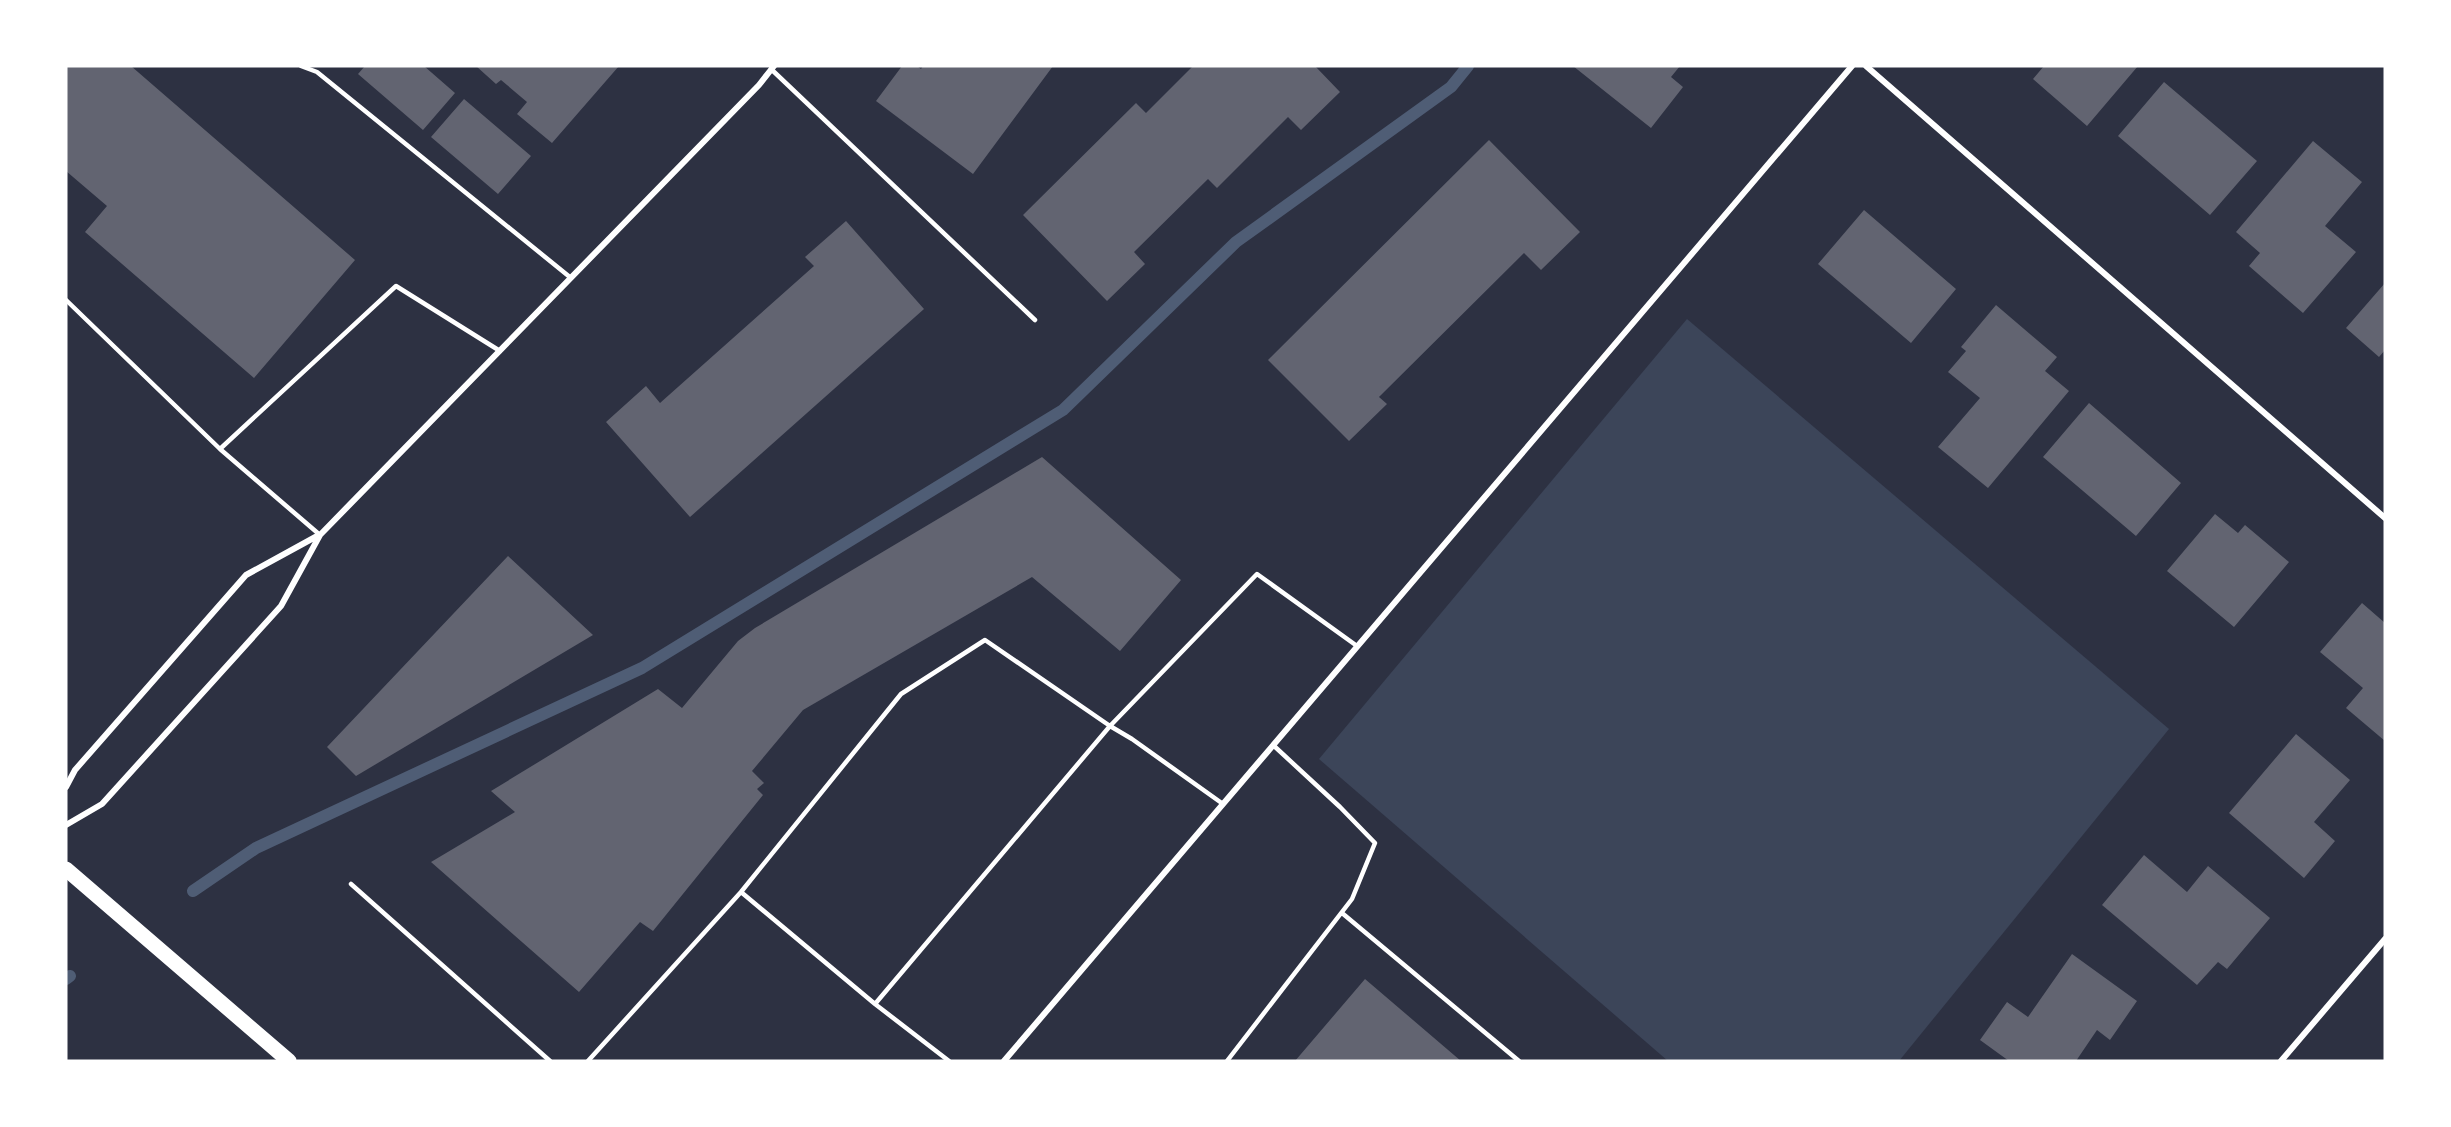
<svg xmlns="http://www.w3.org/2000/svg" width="2451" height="1127" font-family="Helvetica,sans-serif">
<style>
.green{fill:#3c4559}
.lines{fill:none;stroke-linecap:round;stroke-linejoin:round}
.stream{stroke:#4f5d75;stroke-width:12}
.building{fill:#626471}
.service{stroke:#fff;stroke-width:4.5}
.minor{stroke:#fff;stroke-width:6}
.primary{stroke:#fff;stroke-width:15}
</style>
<rect width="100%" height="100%" fill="#2d3142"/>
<!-- green -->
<path class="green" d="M1687,319L2169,729L1899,1061H1668L1319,759Z"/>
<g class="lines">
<!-- stream -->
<path class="stream" d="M193,891L256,848L642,668L1063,410L1236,242L1451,87L1468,66
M66,979L70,976"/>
</g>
<!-- building -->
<path class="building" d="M66,66H131L355,260L254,378L85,232L107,206L66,171Z
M365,66H424L455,93L423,130L358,74Z
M476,66H619L552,143L517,114L527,102L501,80L496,84Z
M902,66H917L921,69L923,66H1053L973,174L876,101Z
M1193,66H1315L1340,92L1301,130L1288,117L1217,188L1208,179L1134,252L1145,264L1107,301L1023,215L1136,103L1146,113Z
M1573,66H1680L1671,77L1683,87L1651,128Z
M2044,66H2138L2087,126L2033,79Z
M2164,82L2257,161L2210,215L2118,136Z
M464,99L531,156L498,194L431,137Z
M1489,140L1580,232L1541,270L1524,253L1379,397L1387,404L1349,441L1268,360Z
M2313,141L2362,182L2325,226L2356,252L2303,313L2249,266L2260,253L2236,232Z
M1864,210L1956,289L1911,343L1818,264Z
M846,221L924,309L690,517L606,422L646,386L660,403L814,266L805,257Z
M2385,283V350L2379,357L2346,328Z
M1996,305L2057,357L2045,371L2069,391L1988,488L1938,447L1980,398L1948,372L1966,351L1961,347Z
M2089,403L2181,483L2136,536L2043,457Z
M1042,457L1181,580L1120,651L1032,577L803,710L752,771L764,783L757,789L763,795L653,931L640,922L579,992L431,862L515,812L491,791L658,689L682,708L738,641L755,628Z
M2215,514L2238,533L2245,525L2289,562L2234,627L2167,571Z
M508,556L593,635L356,776L327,747Z
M2362,603L2385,623V741L2346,708L2363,688L2320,652Z
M2296,734L2350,780L2314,822L2335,841L2304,878L2229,813Z
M2144,855L2187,892L2208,866L2270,918L2227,969L2218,962L2197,985L2102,905Z
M2072,954L2137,1001L2110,1040L2097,1030L2076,1061H2009L1980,1040L2007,1002L2028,1017Z
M1365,979L1461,1061H1295Z"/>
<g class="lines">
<!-- service -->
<path class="service" d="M301,66L317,72L571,278
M771,69L1035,320
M66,300L220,449L320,535
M220,449L396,286L500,351
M351,884L550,1061
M741,892L875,1004L949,1061
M1342,913L1519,1061
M875,1004L1110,726L1132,739L1223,804
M588,1061L741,892L901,694L985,640L1110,726L1257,574L1357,646
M1227,1061L1352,899L1375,843L1340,807L1273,745"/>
<!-- minor -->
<path class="minor" d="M1866,66L2385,518
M66,787L75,770L246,575L319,535
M66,825L102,804L281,606L320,535L759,85L774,66
M1004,1061L1852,66
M2281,1061L2385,939"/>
<!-- primary -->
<path class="primary" d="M66,869L289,1061"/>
</g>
<!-- border -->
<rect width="2451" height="1127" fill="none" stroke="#ffffff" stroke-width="135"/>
</svg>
